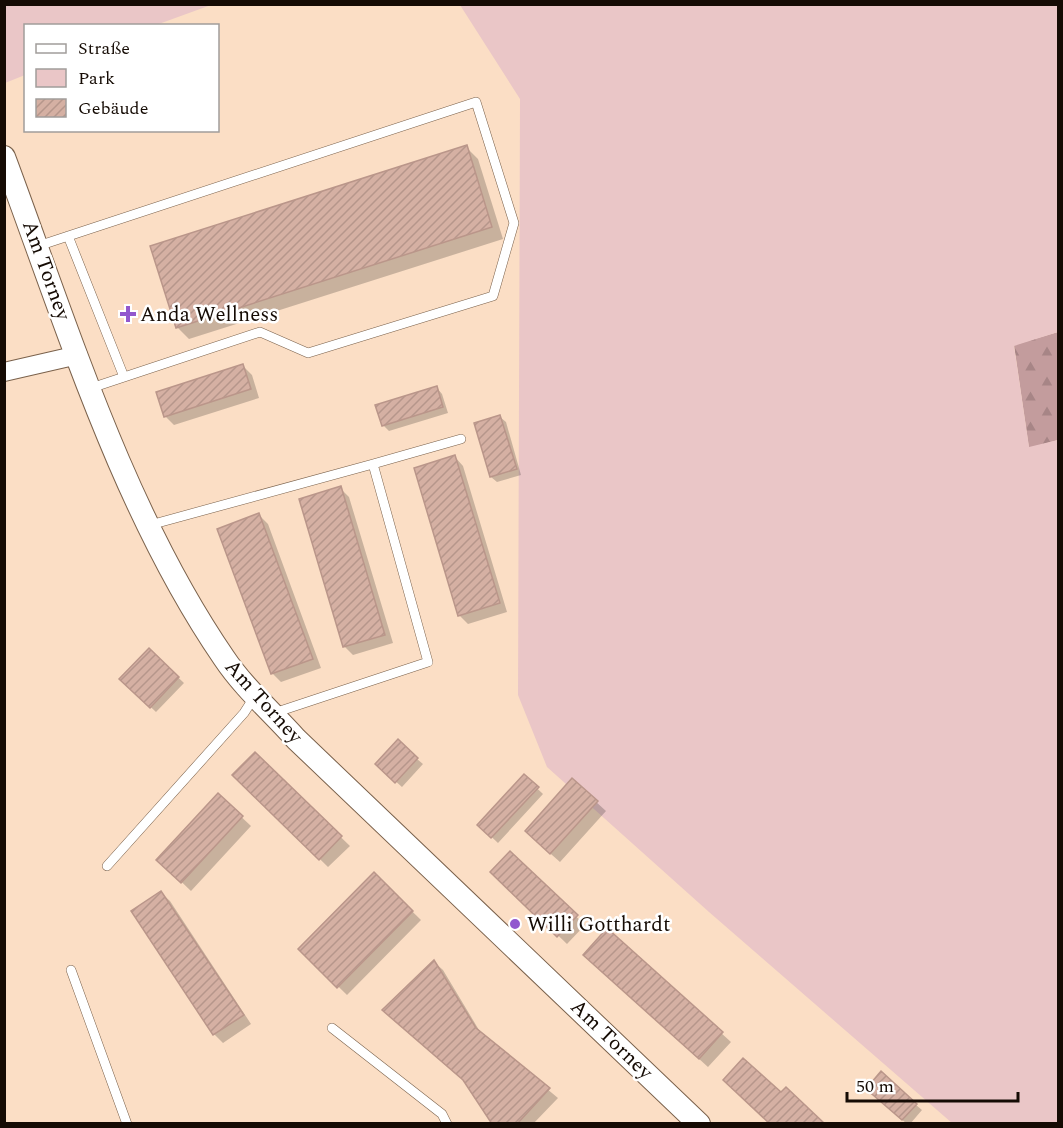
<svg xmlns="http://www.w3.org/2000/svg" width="1063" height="1128" font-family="Spectral,serif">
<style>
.forest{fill:url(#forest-firs)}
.green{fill:#eac6c7}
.shadow{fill:#0003}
.building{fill:url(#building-hatch);stroke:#ba968a;stroke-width:1.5}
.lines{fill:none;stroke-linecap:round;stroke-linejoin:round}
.service-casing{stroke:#7a614b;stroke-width:10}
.minor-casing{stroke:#7a614b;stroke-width:20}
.tertiary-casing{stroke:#7a614b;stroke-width:24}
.service{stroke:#fff;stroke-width:9}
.minor{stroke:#fff;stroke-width:18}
.tertiary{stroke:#fff;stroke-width:22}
.poi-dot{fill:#9257ce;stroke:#fff;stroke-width:2}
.labels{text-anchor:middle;stroke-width:5;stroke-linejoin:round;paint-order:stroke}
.street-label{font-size:21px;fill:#150b04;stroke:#fff}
.poi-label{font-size:21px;fill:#150b04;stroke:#fff;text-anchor:start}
</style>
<defs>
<pattern id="forest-firs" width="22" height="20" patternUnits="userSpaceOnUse" patternTransform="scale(1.5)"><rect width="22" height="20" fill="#c39c9d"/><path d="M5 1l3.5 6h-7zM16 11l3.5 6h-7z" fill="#a78586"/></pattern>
<pattern id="building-hatch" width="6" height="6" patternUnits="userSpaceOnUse" patternTransform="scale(1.5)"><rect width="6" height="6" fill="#d5b0a3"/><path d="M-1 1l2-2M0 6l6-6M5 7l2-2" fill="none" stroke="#b6968b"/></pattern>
</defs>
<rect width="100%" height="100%" fill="#fbdec5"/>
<!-- forest -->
<path class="forest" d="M1058,332V440L1029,448L1014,345Z"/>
<!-- green -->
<path class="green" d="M5,4H211V5L156,25L26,26L25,75L5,83Z
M460,5H1058V332L1014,346L1029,447L1058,440V1123H952L709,912L547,767L518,695L520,99Z"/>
<!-- shadow -->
<path class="shadow" d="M466,147L478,159L503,239L189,339L177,327Z
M243,366L252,375L259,398L174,425L165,416Z
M437,388L442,394L448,413L389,431L383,425Z
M500,417L506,422L521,475L497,482L491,477Z
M455,457L463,466L507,612L468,624L459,615Z
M340,488L349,497L393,643L353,655L344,646Z
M259,515L268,524L321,668L281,682L272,673Z
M149,650L184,683L156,712L121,679Z
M255,754L350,846L328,867L234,775Z
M417,759L423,764L402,787L383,770Z
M524,776L543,794L498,843L479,825Z
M572,780L606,811L560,862L535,840Z
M218,795L251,826L191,891L167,868Z
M510,853L585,925L567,944L492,872Z
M374,874L421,920L347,995L300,949Z
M161,893L170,901L251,1024L223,1043L214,1034Z
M608,930L731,1042L708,1067L594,964Z
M434,962L443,970L482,1035L558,1098L533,1124H494Z
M873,1094L916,1105L922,1110L910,1124H907Z"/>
<!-- building -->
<path class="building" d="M467,145L492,227L176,328L150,246Z
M243,364L251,389L164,417L156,392Z
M437,386L443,407L382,426L375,405Z
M500,415L517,469L490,477L474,423Z
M455,455L500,603L458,616L414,468Z
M341,486L385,635L343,647L299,499Z
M259,513L313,659L271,674L217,529Z
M149,648L179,677L150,708L119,679Z
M398,739L418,758L395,783L375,764Z
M255,752L342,836L319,860L232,775Z
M524,774L539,787L491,838L477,825Z
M572,778L598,801L550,854L525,831Z
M218,793L243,816L181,883L156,860Z
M510,851L578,915L557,937L490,872Z
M374,872L413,911L337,988L298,949Z
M161,891L244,1015L213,1035L131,911Z
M607,928L723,1032L699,1059L583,955Z
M434,960L476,1028L550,1088L517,1124H492L463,1080L382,1010Z
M743,1058L781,1092L786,1087L825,1124H770L723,1080Z
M881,1071L917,1104L902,1120L866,1089Z"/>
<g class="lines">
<!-- service casing -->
<g class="service-casing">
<path id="service" d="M68,236L124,377
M38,246L476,102L514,223L493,296L308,353L260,332L91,388
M373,464L461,439
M150,525L373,464L428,662L274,713
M107,866L244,713L255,696
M71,970L127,1124
M332,1028L442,1114L447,1124"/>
</g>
<!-- minor casing -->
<g class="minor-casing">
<path id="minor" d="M4,372L78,355"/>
</g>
<!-- tertiary casing -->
<g class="tertiary-casing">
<path id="tertiary" d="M4,157C66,323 123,511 224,658C244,688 272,712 296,739L699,1124"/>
</g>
<!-- service -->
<use href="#service" class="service"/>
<!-- minor -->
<use href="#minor" class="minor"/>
<!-- tertiary -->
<use href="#tertiary" class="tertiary"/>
</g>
<!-- markers -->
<g class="poi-dot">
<path d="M125 305h6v6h6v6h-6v6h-6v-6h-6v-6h6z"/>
<circle cx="515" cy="924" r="6"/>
</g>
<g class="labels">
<!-- street labels -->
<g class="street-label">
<text transform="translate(47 270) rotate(70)" y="7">Am Torney</text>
<text transform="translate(264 701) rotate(48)" y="7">Am Torney</text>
<text transform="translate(612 1039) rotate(44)" y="7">Am Torney</text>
</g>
<!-- poi labels -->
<g class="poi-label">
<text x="140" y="321">Anda Wellness</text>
<text x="527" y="931">Willi Gotthardt</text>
</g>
</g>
<!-- border -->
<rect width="1063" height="1128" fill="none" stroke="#150b04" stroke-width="12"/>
<!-- legend -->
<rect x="24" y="24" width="195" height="108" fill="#ffffff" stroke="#a19d9b" stroke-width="1.5"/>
<rect x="36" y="44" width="30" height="9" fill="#ffffff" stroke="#a19d9b" stroke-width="1.5"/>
<text x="78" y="54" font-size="18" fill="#150b04">Straße</text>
<rect x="36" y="69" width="30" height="18" fill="#eac6c7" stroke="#a19d9b" stroke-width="1.5"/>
<text x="78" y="84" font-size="18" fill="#150b04">Park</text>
<rect x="36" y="99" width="30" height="18" fill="url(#building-hatch)" stroke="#a19d9b" stroke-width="1.5"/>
<text x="78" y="114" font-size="18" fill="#150b04">Gebäude</text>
<!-- scale -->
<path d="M847 1092v9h171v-9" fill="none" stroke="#150b04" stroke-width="3"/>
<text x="856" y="1092" font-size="18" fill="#150b04" stroke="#ffffff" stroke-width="4.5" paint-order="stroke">50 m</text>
</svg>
